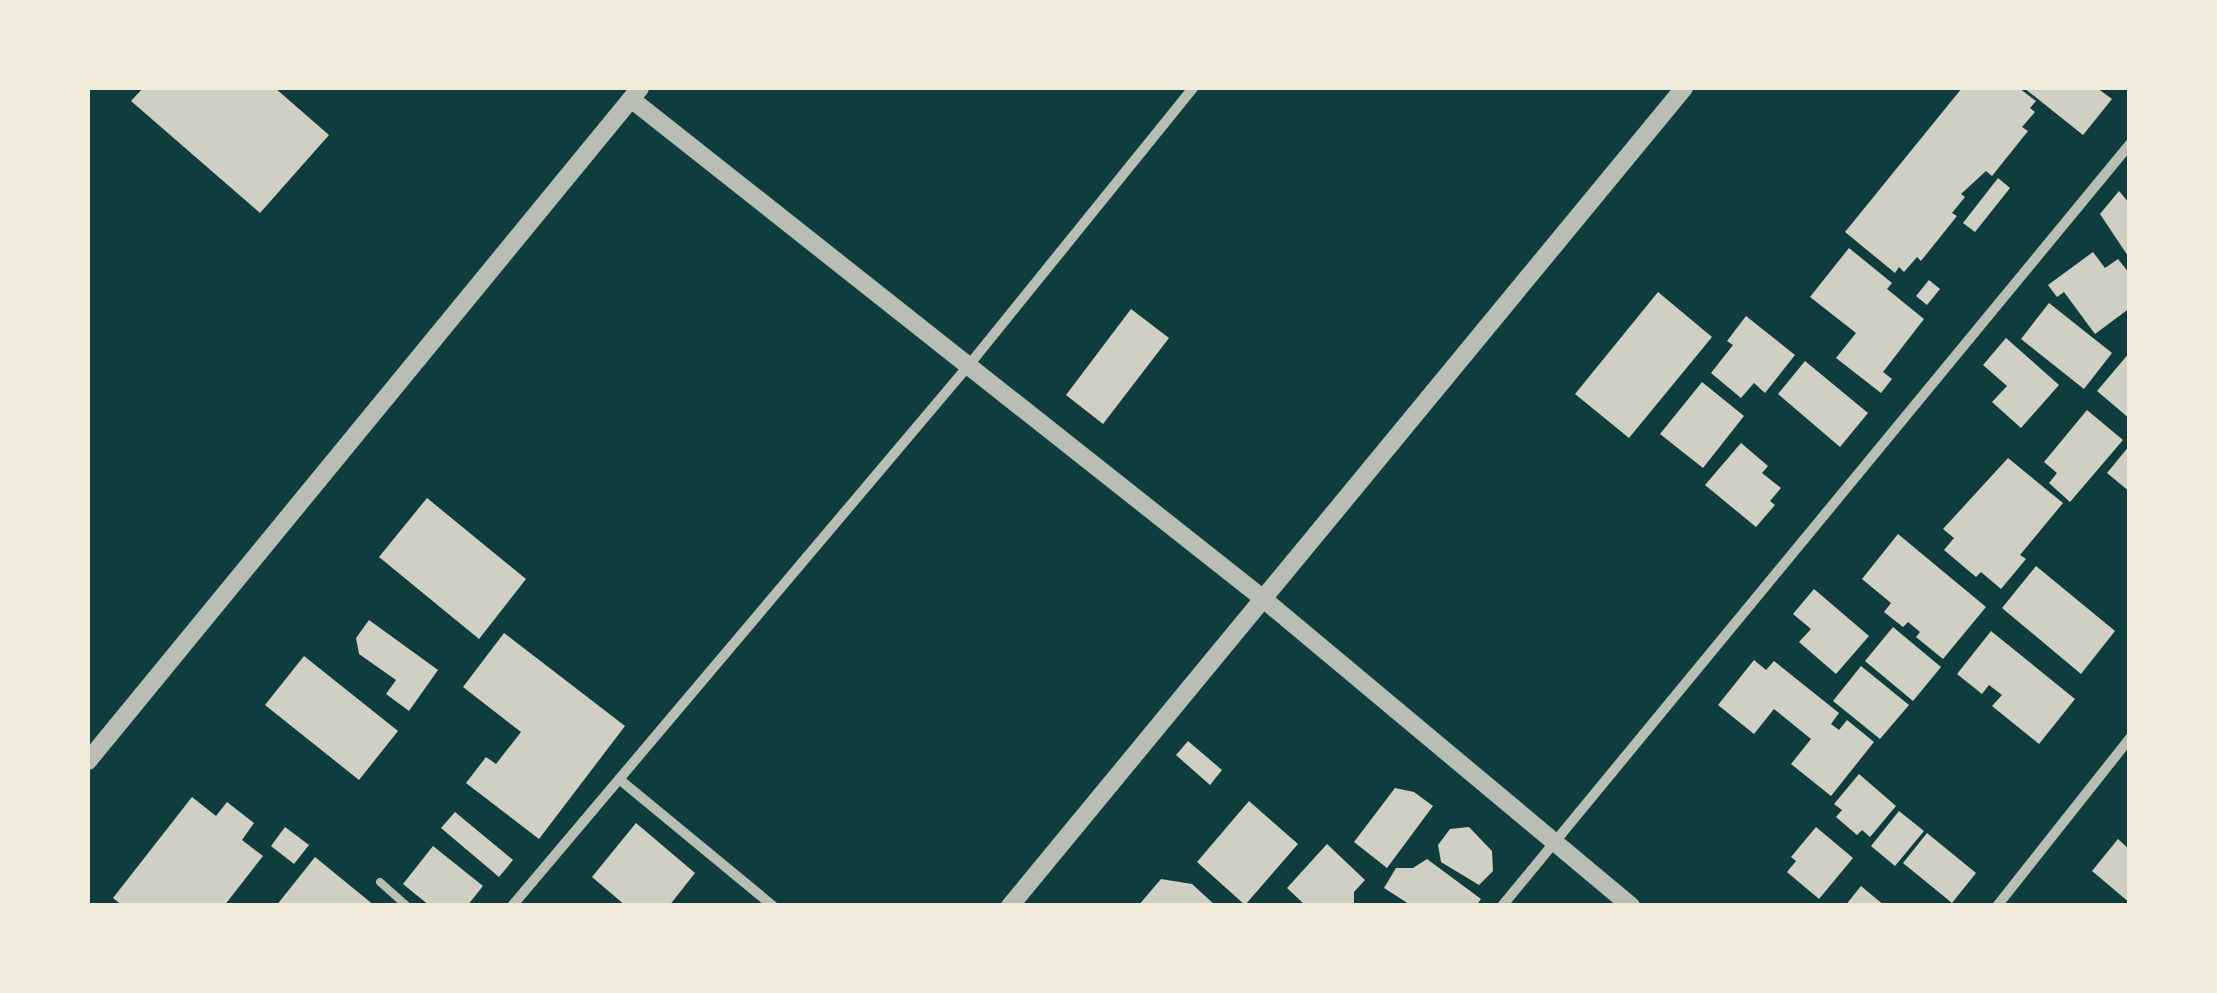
<svg xmlns="http://www.w3.org/2000/svg" width="2217" height="993" font-family="'Roboto Condensed',sans-serif">
<style>
.building{fill:#cfcfc3}
.lines{fill:none;stroke-linecap:round;stroke-linejoin:round}
.service{stroke:#b8beb3;stroke-width:8}
.minor{stroke:#b8beb3;stroke-width:10}
.tertiary{stroke:#b8beb3;stroke-width:18}
</style>
<rect width="100%" height="100%" fill="#0f3d3e"/>
<!-- building -->
<path class="building" d="M143,88H275L329,135L260,213L131,101Z
M1962,88H2019L2036,101L2030,108L2035,112L2022,127L2028,131L1992,176L1986,171L1961,194L1965,197L1952,213L1957,216L1921,261L1917,257L1904,272L1899,267L1895,273L1845,232Z
M2024,88H2097L2112,99L2083,135Z
M1998,178L2010,188L1975,232L1963,223Z
M2119,191L2130,204V259L2100,214Z
M1849,248L1892,283L1887,289L1924,319L1883,372L1892,379L1881,393L1836,358L1856,333L1810,297Z
M2093,252L2105,268L2118,259L2130,274V308L2095,334L2064,292L2057,297L2048,285Z
M1929,280L1940,289L1927,305L1916,296Z
M1658,292L1712,337L1629,438L1575,394Z
M2049,303L2112,353L2084,389L2021,339Z
M1131,309L1169,338L1103,424L1066,395Z
M1746,316L1795,355L1765,393L1754,383L1741,398L1711,373L1733,345L1727,341Z
M2006,338L2059,385L2021,428L1992,402L2007,386L1983,365Z
M2130,352V419L2097,391Z
M1805,361L1868,413L1840,447L1778,394Z
M1702,382L1744,416L1703,468L1660,434Z
M2087,410L2123,440L2070,502L2049,483L2057,473L2044,462Z
M1741,443L1768,466L1762,473L1781,488L1770,501L1775,505L1756,527L1705,485Z
M2130,445V492L2107,473Z
M2008,458L2063,503L2020,555L2026,559L2001,589L1981,572L1976,577L1944,550L1954,538L1943,529Z
M427,498L526,579L479,639L379,557Z
M1898,534L1986,607L1943,659L1916,637L1920,632L1908,622L1903,627L1884,612L1891,603L1862,579Z
M2036,566L2115,631L2081,674L2002,608Z
M1814,589L1869,636L1836,674L1799,642L1811,629L1793,614Z
M369,620L438,670L409,711L386,694L396,680L359,654L356,638Z
M1893,627L1941,667L1913,701L1865,661Z
M1991,631L2075,699L2039,744L1992,706L2002,695L1989,685L1982,694L1957,674Z
M504,633L625,726L539,839L466,783L486,757L496,764L521,732L463,687Z
M304,656L398,731L359,780L265,705Z
M1754,660L1766,670L1774,661L1839,713L1831,724L1839,730L1847,720L1874,742L1831,796L1791,764L1811,739L1774,709L1754,734L1718,705Z
M1861,666L1909,705L1880,739L1833,701Z
M1188,741L1222,770L1210,785L1176,755Z
M1859,774L1896,806L1870,837L1862,830L1857,835L1836,817L1842,810L1834,804Z
M1395,788L1414,792L1433,806L1387,868L1354,842Z
M192,797L216,816L227,802L254,823L242,840L263,856L224,906H123L113,898Z
M1249,801L1298,844L1245,905L1197,862Z
M1899,811L1924,831L1895,866L1871,846Z
M455,812L513,860L499,877L441,828Z
M636,823L695,873L669,906H626L592,877Z
M285,827L309,845L294,864L271,846Z
M1469,827L1492,851L1493,871L1479,885L1441,862L1438,845L1450,829Z
M1816,827L1853,858L1819,899L1787,872L1796,861L1791,857Z
M1927,833L1976,873L1952,903L1903,863Z
M2118,839L2130,850V903L2092,871Z
M1327,844L1365,880L1354,892V906H1306L1287,888Z
M433,846L483,886L467,906H430L403,884Z
M315,857L375,906H276Z
M1427,859L1481,899L1476,906H1412L1384,888L1396,868H1413Z
M1161,879L1192,884L1216,906H1138Z
M1861,886L1885,906H1845Z"/>
<g class="lines">
<!-- service -->
<path class="service" d="M380,882L407,906"/>
<!-- minor -->
<path class="minor" d="M619,779L773,906
M512,906L969,365L1193,88
M1502,906L2130,144
M1997,906L2130,738"/>
<!-- tertiary -->
<path class="tertiary" d="M631,99L1261,597L1631,906
M88,761L640,88
M1010,906L1684,88"/>
</g>
<!-- border -->
<rect width="2217" height="993" fill="none" stroke="#f1e9da" stroke-width="180"/>
</svg>
